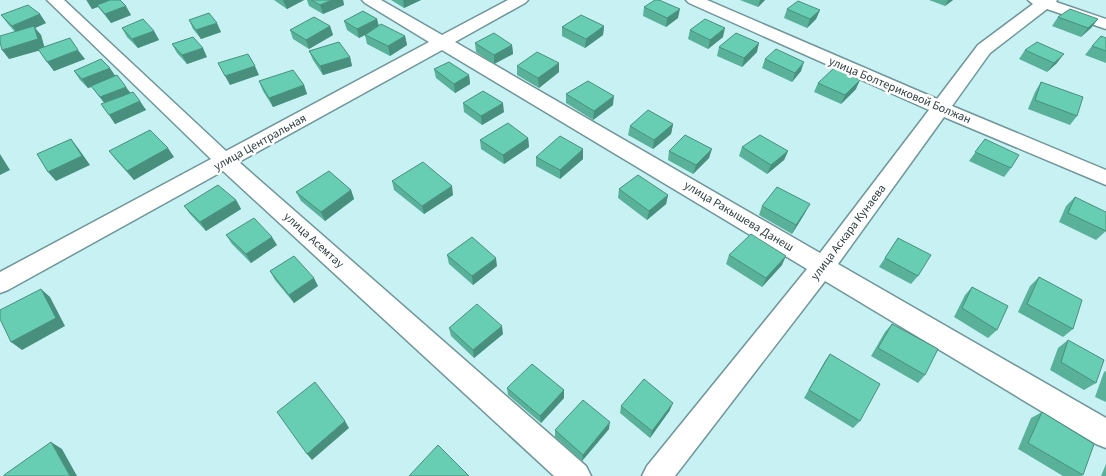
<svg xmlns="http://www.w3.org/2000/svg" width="1106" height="476" font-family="'Source Sans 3',sans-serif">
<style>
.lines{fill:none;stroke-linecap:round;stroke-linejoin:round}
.minor-casing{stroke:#6f9699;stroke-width:3}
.minor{fill:#fff;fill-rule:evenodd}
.wall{fill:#59b19a}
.shaded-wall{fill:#48907d}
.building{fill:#67ceb3;stroke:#48907d}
.labels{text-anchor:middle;stroke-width:5;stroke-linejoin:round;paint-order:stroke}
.street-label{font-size:12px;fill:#304042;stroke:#fff}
</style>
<rect width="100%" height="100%" fill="#c8f1f4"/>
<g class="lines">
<!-- minor casing -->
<g class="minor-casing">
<path id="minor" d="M47,0H64L226,151L429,42L365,3L362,0H381L442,35L508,0H528L525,3L455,42L820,253L929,110L689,3L686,0H707L937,99L978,45L1033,4L1028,0H1057L1056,2L1106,19V29L1047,9L990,53L952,106L1106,170V185L944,117L838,264L1106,418V448L1096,444L825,281L675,476H642L647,466L807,269L442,50L239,162L586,466L591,476H554L223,171L8,290L0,293V272L211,159Z"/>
</g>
<!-- minor -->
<use href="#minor" class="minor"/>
</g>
<!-- wall -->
<path class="wall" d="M86,0H120L131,15L111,23L103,13L98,7L92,9Z
M274,0H304L287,9Z
M307,0H343L344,5L323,14L309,6Z
M391,0H421L404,8Z
M740,0H765L758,7Z
M929,0H953L945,6Z
M644,7L678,18L666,27L643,16Z
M787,9L820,10L816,19L807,28L784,18Z
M1,15L46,23L35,28L41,35L44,47L85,59L54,71L39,50L9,59L15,32L8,24Z
M1058,17L1098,19L1091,28L1081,37L1052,26Z
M377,19L379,26L405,36L407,45L390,56L367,44L365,35L359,38L347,30L344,21Z
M189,20L221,32L201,39L193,29Z
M330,26L333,35L309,49L293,39L290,30Z
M604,26L603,35L585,48L562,36V27Z
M122,28L154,31L159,40L138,48L127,37Z
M690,30L723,37L708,49L688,39Z
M1106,38V63L1085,55L1092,46Z
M475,43L512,45L513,54L494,64L476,52Z
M172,44L207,57L187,64L177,53Z
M719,47L757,52L742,67L717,56Z
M1025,50L1057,63L1047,72L1019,59Z
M309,51L350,57L352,66L323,75L313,60Z
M765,59L801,71L792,82L762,68Z
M559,63V72L539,88L517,75V66Z
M434,69L469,75L470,84L455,93L436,78Z
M74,71L115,75L146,110L115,124L104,103L92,87L88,88L80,80Z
M259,81L304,85L307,94L273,107L263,91Z
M1041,82L1077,116L1070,125L1028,109L1035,92Z
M818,83L856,89L841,104L814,92Z
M566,94L613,105L593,120L566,103Z
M463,103L504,112L482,125L464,112Z
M673,124L671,134L653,149L628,135L630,126Z
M528,138L529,147L504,164L481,149L480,140Z
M985,139L1011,168L1004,177L969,161Z
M742,147L788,151L784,160L767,174L739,156Z
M109,151L174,157L134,180L116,160Z
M669,151L709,158L693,174L668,160Z
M536,157L583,159L560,179L536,166Z
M392,181L453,195L424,214L394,190Z
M619,189L668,195L666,204L647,220L618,198Z
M351,190L354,199L325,221L301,201L296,192Z
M1075,197L1106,231L1096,240L1059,222L1066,206Z
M236,200L241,209L206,231L190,214L184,206Z
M762,206L805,213L792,234L759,215Z
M226,235L277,245L251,263L232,244Z
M898,238L918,276L911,284L879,267Z
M447,255L497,266L473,285L449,264Z
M729,255L782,265L762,287L726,264Z
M270,271L318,286L294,303L275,280Z
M1039,277L1073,329L1063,337L1018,312L1030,286Z
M972,287L997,330L988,338L954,317L965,295Z
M892,324L925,375L918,383L871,356L885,332Z
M449,328L503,334L474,358L451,336Z
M1068,340L1096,383L1084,390L1050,370L1058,348Z
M830,354L860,421L853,428L804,398L825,361Z
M1106,371V402L1095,397L1104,372Z
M507,388L564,390V398L541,423L508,395Z
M621,406L670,410L650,438L620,413Z
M1042,412L1083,475L1081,476H1063L1018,449L1031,418Z
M609,429L582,461L555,437V430Z
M1106,464V476H1101Z"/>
<!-- shaded-wall -->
<path class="shaded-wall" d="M87,0H112L113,1L92,9Z
M283,0H304L287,9Z
M332,0H343L344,5L323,14L320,5Z
M403,0H421L404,8Z
M760,0H765L758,7Z
M948,0H953L945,6Z
M126,6L131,15L111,23L105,14Z
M680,9L678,18L666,27L667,18Z
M820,10L816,19L807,28L810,19Z
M40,14L46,23L35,28L41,35L45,49L9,59L2,50L19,35L12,26Z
M377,19L379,28L359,38L357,29Z
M1098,19L1091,28L1081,37L1088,28Z
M217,23L221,32L201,39L196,30Z
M330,26L333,35L309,49L306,40Z
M604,26L603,35L585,48L586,39Z
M725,28L723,37L708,49L710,40Z
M154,31L159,40L138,48L132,39Z
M405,36L407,45L390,56L388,46Z
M759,43L757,52L742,67L744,58Z
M512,45L513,54L494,64V55Z
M203,48L207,57L187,64L182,55Z
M78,50L85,59L54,71L47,62Z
M1064,54L1057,63L1047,72L1054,63Z
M350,57L352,66L323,75L320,66Z
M804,62L801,71L792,82L795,73Z
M559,63V72L539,88L538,78Z
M255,66L259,75L230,85L225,76Z
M110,68L116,77L88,88L82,79Z
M469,75L470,84L455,93L454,84Z
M860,80L856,89L841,104L845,95Z
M304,85L307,94L273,107L269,98Z
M126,87L132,96L107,106L100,97Z
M614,96L613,105L593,120L594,111Z
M140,101L146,110L115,124L109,115Z
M503,103L504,112L482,125L481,116Z
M673,124L671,134L653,149L654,140Z
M528,138L529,147L504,164L503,155Z
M71,139L78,148L90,165L56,181L48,172Z
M168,148L174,157L134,180L127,171Z
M583,149V159L560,179V170Z
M712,149L709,158L693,174L696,165Z
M788,151L784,160L767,174L771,165Z
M0,154L10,170L0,175Z
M452,186L453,195L424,214L422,206Z
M351,190L354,199L325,221L321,212Z
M668,195L666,204L647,220L649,211Z
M236,200L241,209L206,231L200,222Z
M810,204L805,213L792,234L796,225Z
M272,237L277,245L251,263L246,254Z
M786,256L782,265L762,287L766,278Z
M496,258L497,266L473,285L472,276Z
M314,278L318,286L294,303L289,295Z
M41,289L50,297L65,326L22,350L11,342Z
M502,326L503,334L474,358L473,350Z
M564,390V398L541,423L540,416Z
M673,403L670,410L650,438L652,431Z
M345,421L349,428L312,460L307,454Z
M610,422L609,429L582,461L583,455Z
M51,442L62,449L77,476H70Z"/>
<!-- building -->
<path class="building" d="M110,0H120L126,6L105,14L97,5Z
M311,0H332L320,5Z
M655,0H659L680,9L667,18L644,7Z
M798,1L820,10L810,19L787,9Z
M28,5L40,14L12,26L1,15Z
M1070,9L1098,19L1088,28L1058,17Z
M363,11L377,19L357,29L344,21Z
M209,13L217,23L196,30L189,20Z
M581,15L604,26L586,39L562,27Z
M314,17L330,26L306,40L290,30Z
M143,19L154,31L132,39L122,28Z
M705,19L725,28L710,40L690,30Z
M381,24L405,36L388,46L365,35Z
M34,26L38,39L2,50L0,42V36Z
M494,33L512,45L494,55L475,43Z
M736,33L759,43L744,58L719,47Z
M1101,36L1106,38V51L1092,46Z
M193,37L203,48L182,55L172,44Z
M70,38L78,50L47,62L38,49Z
M339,42L350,57L320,66L309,51Z
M1037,42L1064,54L1054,63L1025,50Z
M776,49L804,62L795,73L765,59Z
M537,52L559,63L538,78L517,66Z
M248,54L255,66L225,76L218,63Z
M101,59L110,68L82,79L74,71Z
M449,62L469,75L454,84L434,69Z
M834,68L860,80L845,95L818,83Z
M293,70L304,85L269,98L259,81Z
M117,75L126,87L100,97L91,86Z
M588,81L614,96L594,111L566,94Z
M1041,82L1083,97L1077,116L1035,100Z
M483,91L503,103L481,116L463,103Z
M133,92L140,101L109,115L101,104Z
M648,110L673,124L654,140L630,126Z
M508,123L528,138L503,155L480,140Z
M150,130L168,148L127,171L109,151Z
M685,135L712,149L696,165L669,151Z
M760,135L788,151L771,165L742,147Z
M560,136L583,149L560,170L536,157Z
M71,139L82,156L48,172L37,154Z
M985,139L1019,155L1011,168L975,152Z
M423,162L452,186L422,206L392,181Z
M329,171L351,190L321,212L296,192Z
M638,175L668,195L649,211L619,189Z
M218,185L236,200L200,222L184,206Z
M777,187L810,204L796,225L762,206Z
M1075,197L1106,212V231L1068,213Z
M254,218L272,237L246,254L226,235Z
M751,234L786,256L766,278L729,255Z
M472,237L496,258L472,276L447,255Z
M898,238L931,255L918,276L885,258Z
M294,256L314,278L289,295L270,271Z
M1039,277L1082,300L1073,329L1027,304Z
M972,287L1008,306L997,330L962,308Z
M41,289L56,318L11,342L0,319V310Z
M477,304L502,326L473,350L449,328Z
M892,324L938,349L925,375L878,348Z
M1068,340L1104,360L1096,383L1061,362Z
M830,354L880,384L860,421L809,390Z
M532,364L564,390L540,416L507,388Z
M644,379L673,403L652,431L621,406Z
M315,382L345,421L307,454L277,412Z
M583,400L610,422L583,455L555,430Z
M1042,412L1094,444L1083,475L1028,443Z
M51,442L70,476H4V475Z
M438,445L469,476H409Z"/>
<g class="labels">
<!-- street labels -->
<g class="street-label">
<text transform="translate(900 90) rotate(23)" y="4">улица Болтериковой Болжан</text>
<text transform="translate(260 142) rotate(-29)" y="4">улица Центральная</text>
<text transform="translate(739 216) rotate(31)" y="4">улица Ракышева Данеш</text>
<text transform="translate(848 232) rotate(-53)" y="4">улица Аскара Кунаева</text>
<text transform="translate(314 240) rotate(42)" y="4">улица Асемтау</text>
</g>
</g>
</svg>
